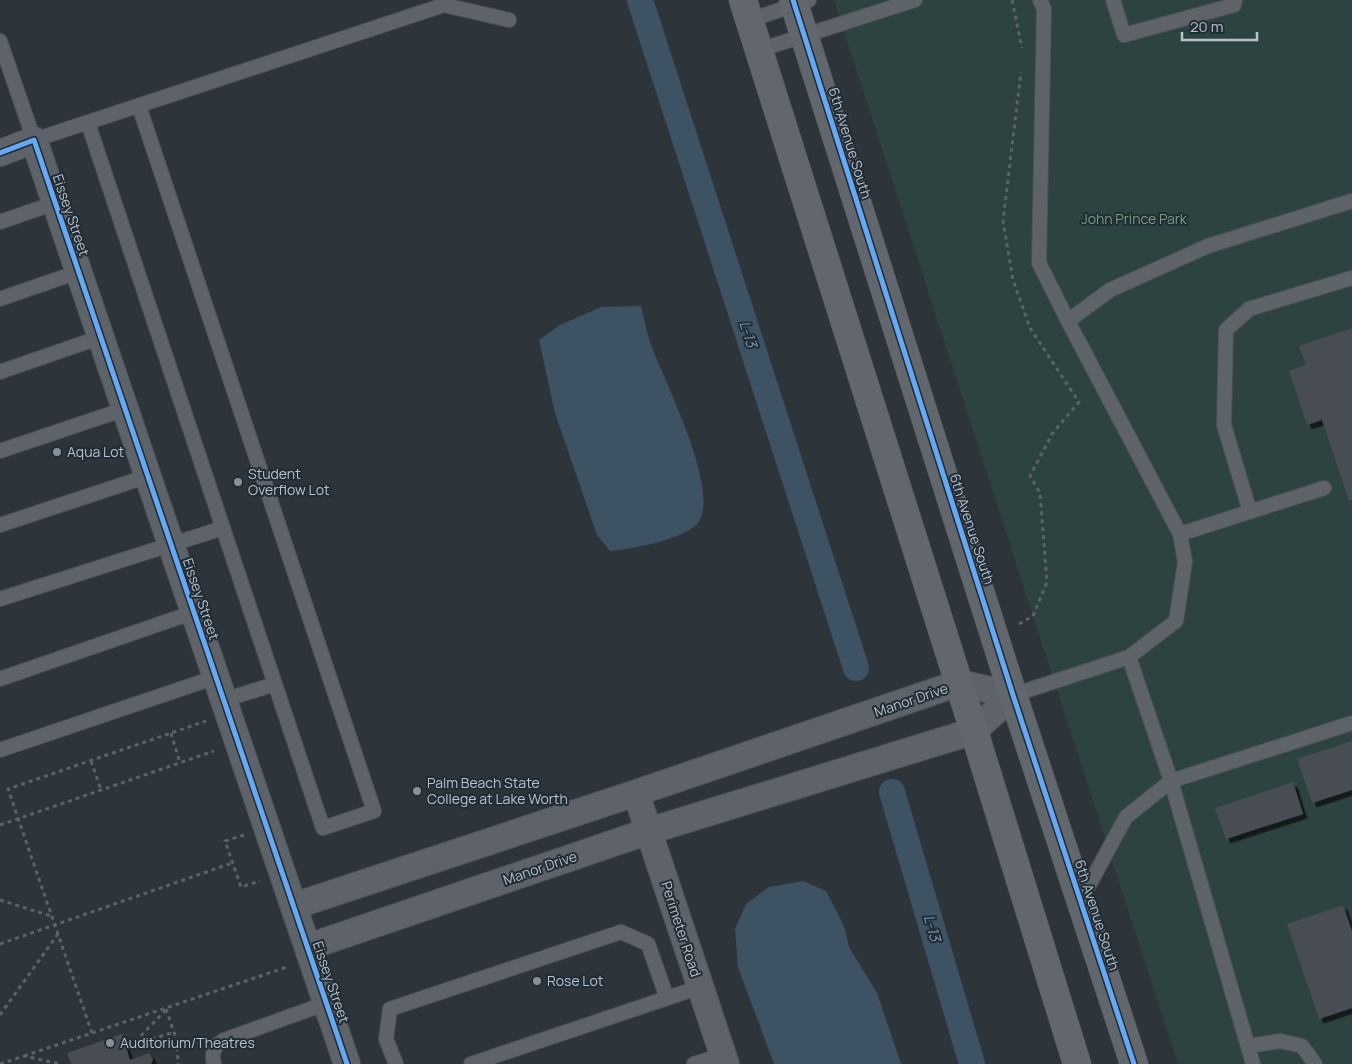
<svg xmlns="http://www.w3.org/2000/svg" width="1352" height="1064" font-family="Manrope,sans-serif">
<style>
.green{fill:#2d4342}
.water{fill:#3d5364}
.lines{fill:none;stroke-linecap:round;stroke-linejoin:round}
.canal{stroke:#3d5364;stroke-width:26}
.building{fill:#474d52;filter:url(#shadow)}
.lane-casing{stroke:#4c5155;stroke-width:16}
.street-casing{stroke:#4c5155;stroke-width:28}
.secondary-casing{stroke:#4c5155;stroke-width:29}
.path{stroke:#5c6266;stroke-width:3;stroke-dasharray:4 4;stroke-linecap:butt}
.lane{stroke:#5e6369;stroke-width:14}
.street{stroke:#5e6369;stroke-width:26}
.secondary{stroke:#62676d;stroke-width:28}
.cycleway-casing{stroke:#202c36;stroke-width:8}
.cycleway{stroke:#66a8f1;stroke-width:5}
.poi-dot{fill:#889198;stroke:#202c36;stroke-width:2}
.labels{text-anchor:middle;stroke-width:4;stroke-linejoin:round;paint-order:stroke}
.street-label{font-size:14px;fill:#b9c2cb;stroke:#202c36}
.park-label{font-size:14px;fill:#789f7c;stroke:#202c36}
.poi-label{font-size:14px;fill:#b9c2cb;stroke:#202c36;text-anchor:start}
.water-label{font-size:15px;font-style:italic;fill:#7b96ab;stroke:#202c36}
</style>
<defs>
<filter id="shadow"><feDropShadow dx="4.5" dy="4.5" stdDeviation="0" flood-color="#0009"/></filter>
</defs>
<rect width="100%" height="100%" fill="#2e353a"/>
<!-- green -->
<path class="green" d="M834,0H1352V1064H1178Z"/>
<!-- water -->
<path class="water" d="M641,306C644,318 646,330 650,342C662,377 725,496 696,525C681,540 631,549 610,551L597,535L555,413L539,340L560,325L601,307Z
M803,881L826,891L844,926L849,947L877,993L901,1064H774L738,967L735,929L746,904L769,887Z"/>
<g class="lines">
<!-- canal -->
<path class="canal" d="M640,0L856,668
M892,792L972,1064"/>
</g>
<!-- building -->
<path class="building" d="M1352,328V500L1349,501L1322,420L1307,425L1289,371L1306,365L1299,346Z
M1352,741V790L1312,803L1297,759Z
M1293,782L1303,814L1226,839L1215,808Z
M1343,905L1352,931V1008L1319,1019L1287,924Z
M122,1034L130,1060L149,1053L153,1060L151,1064H71L67,1053Z"/>
<g class="lines">
<!-- lane casing -->
<g class="lane-casing">
<path id="lane" d="M1113,0L1124,35L1234,5L1235,0
M750,20L809,0
M0,41L34,140L444,5L509,20
M759,50L915,0
M88,123L323,828L374,811L139,106
M0,222L55,203
M0,299L78,272
M1068,321L1110,290L1208,246L1352,201
M0,372L101,337
M0,451L125,409
M1250,512L1224,425L1226,330L1249,309L1352,278
M0,525L148,476
M1180,534L1324,488
M0,599L223,528
M1129,657L1171,781L1253,1064
M0,679L194,612
M1013,695L1129,657L1176,621L1185,562L1180,534L1068,321L1039,263L1044,9L1040,0
M224,700L275,684
M0,750L216,677
M1081,900L1126,817L1171,781L1352,723
M1248,1046L1280,1041L1302,1046L1315,1064
M214,1064C211,1053 214,1046 224,1040L327,1003
M396,1064L386,1039L390,1009L621,932L648,944L667,998
M471,1064L700,987
M694,1064L723,1055"/>
</g>
<!-- street casing -->
<g class="street-casing">
<path id="street" d="M0,153L34,140L347,1064
M636,793L726,1064
M294,906L636,793L959,683L1013,695
M308,947L649,831L974,731L1013,695"/>
</g>
<!-- secondary casing -->
<g class="secondary-casing">
<path id="secondary" d="M743,0L974,731L1077,1064
M793,0L1013,695L1134,1064"/>
</g>
<!-- path -->
<path class="path" d="M1012,0L1022,48
M1019,624L1033,616L1047,582L1040,493L1030,476L1052,434L1079,402L1030,328L1013,280L1003,221L1021,72
M171,733L180,763
M91,761L101,790
M0,825L214,751
M244,835L225,841L241,887L260,881
M0,900L51,916
M0,944L232,863
M166,1009L177,1041L178,1064
M166,1010L131,1046L174,1032
M0,1015L58,934
M92,1033L8,789L206,721
M24,1056L287,967
M0,1064L24,1056L60,1064"/>
<!-- lane -->
<use href="#lane" class="lane"/>
<!-- street -->
<use href="#street" class="street"/>
<!-- secondary -->
<use href="#secondary" class="secondary"/>
<!-- cycleway casing -->
<g class="cycleway-casing">
<path id="cycleway" d="M793,0L1013,695L1134,1064
M0,153L34,140L347,1064"/>
</g>
<!-- cycleway -->
<use href="#cycleway" class="cycleway"/>
</g>
<!-- markers -->
<g class="poi-dot">
<circle cx="57" cy="452" r="5"/>
<circle cx="238" cy="482" r="5"/>
<circle cx="417" cy="791" r="5"/>
<circle cx="537" cy="981" r="5"/>
<circle cx="110" cy="1043" r="5"/>
</g>
<g class="labels">
<!-- street labels -->
<g class="street-label">
<text transform="translate(850 143) rotate(73)" y="5">6th Avenue South</text>
<text transform="translate(71 215) rotate(71)" y="5">Eissey Street</text>
<text transform="translate(972 529) rotate(72)" y="5">6th Avenue South</text>
<text transform="translate(201 599) rotate(71)" y="5">Eissey Street</text>
<text transform="translate(911 700) rotate(-19)" y="5">Manor Drive</text>
<text transform="translate(540 868) rotate(-19)" y="5">Manor Drive</text>
<text transform="translate(1097 915) rotate(72)" y="5">6th Avenue South</text>
<text transform="translate(681 929) rotate(72)" y="5">Perimeter Road</text>
<text transform="translate(331 982) rotate(71)" y="5">Eissey Street</text>
</g>
<!-- park labels -->
<g class="park-label">
<text x="1134" y="224">John Prince Park</text>
</g>
<!-- poi labels -->
<g class="poi-label">
<text x="67" y="457">Aqua Lot</text>
<text x="248" y="479">Student<tspan x="248" dy="16">Overflow Lot</tspan></text>
<text x="427" y="788">Palm Beach State<tspan x="427" dy="16">College at Lake Worth</tspan></text>
<text x="547" y="986">Rose Lot</text>
<text x="120" y="1048">Auditorium/Theatres</text>
</g>
<!-- water labels -->
<g class="water-label">
<text transform="translate(748 334) rotate(72)" y="5">L-13</text>
<text transform="translate(932 928) rotate(74)" y="5">L-13</text>
</g>
</g>
<!-- scale -->
<path d="M1182 32v8h75v-8" fill="none" stroke="#b9c2cb" stroke-width="2.5"/>
<text x="1190" y="32" font-size="15" fill="#b9c2cb" stroke="#202c36" stroke-width="4" paint-order="stroke">20 m</text>
</svg>
